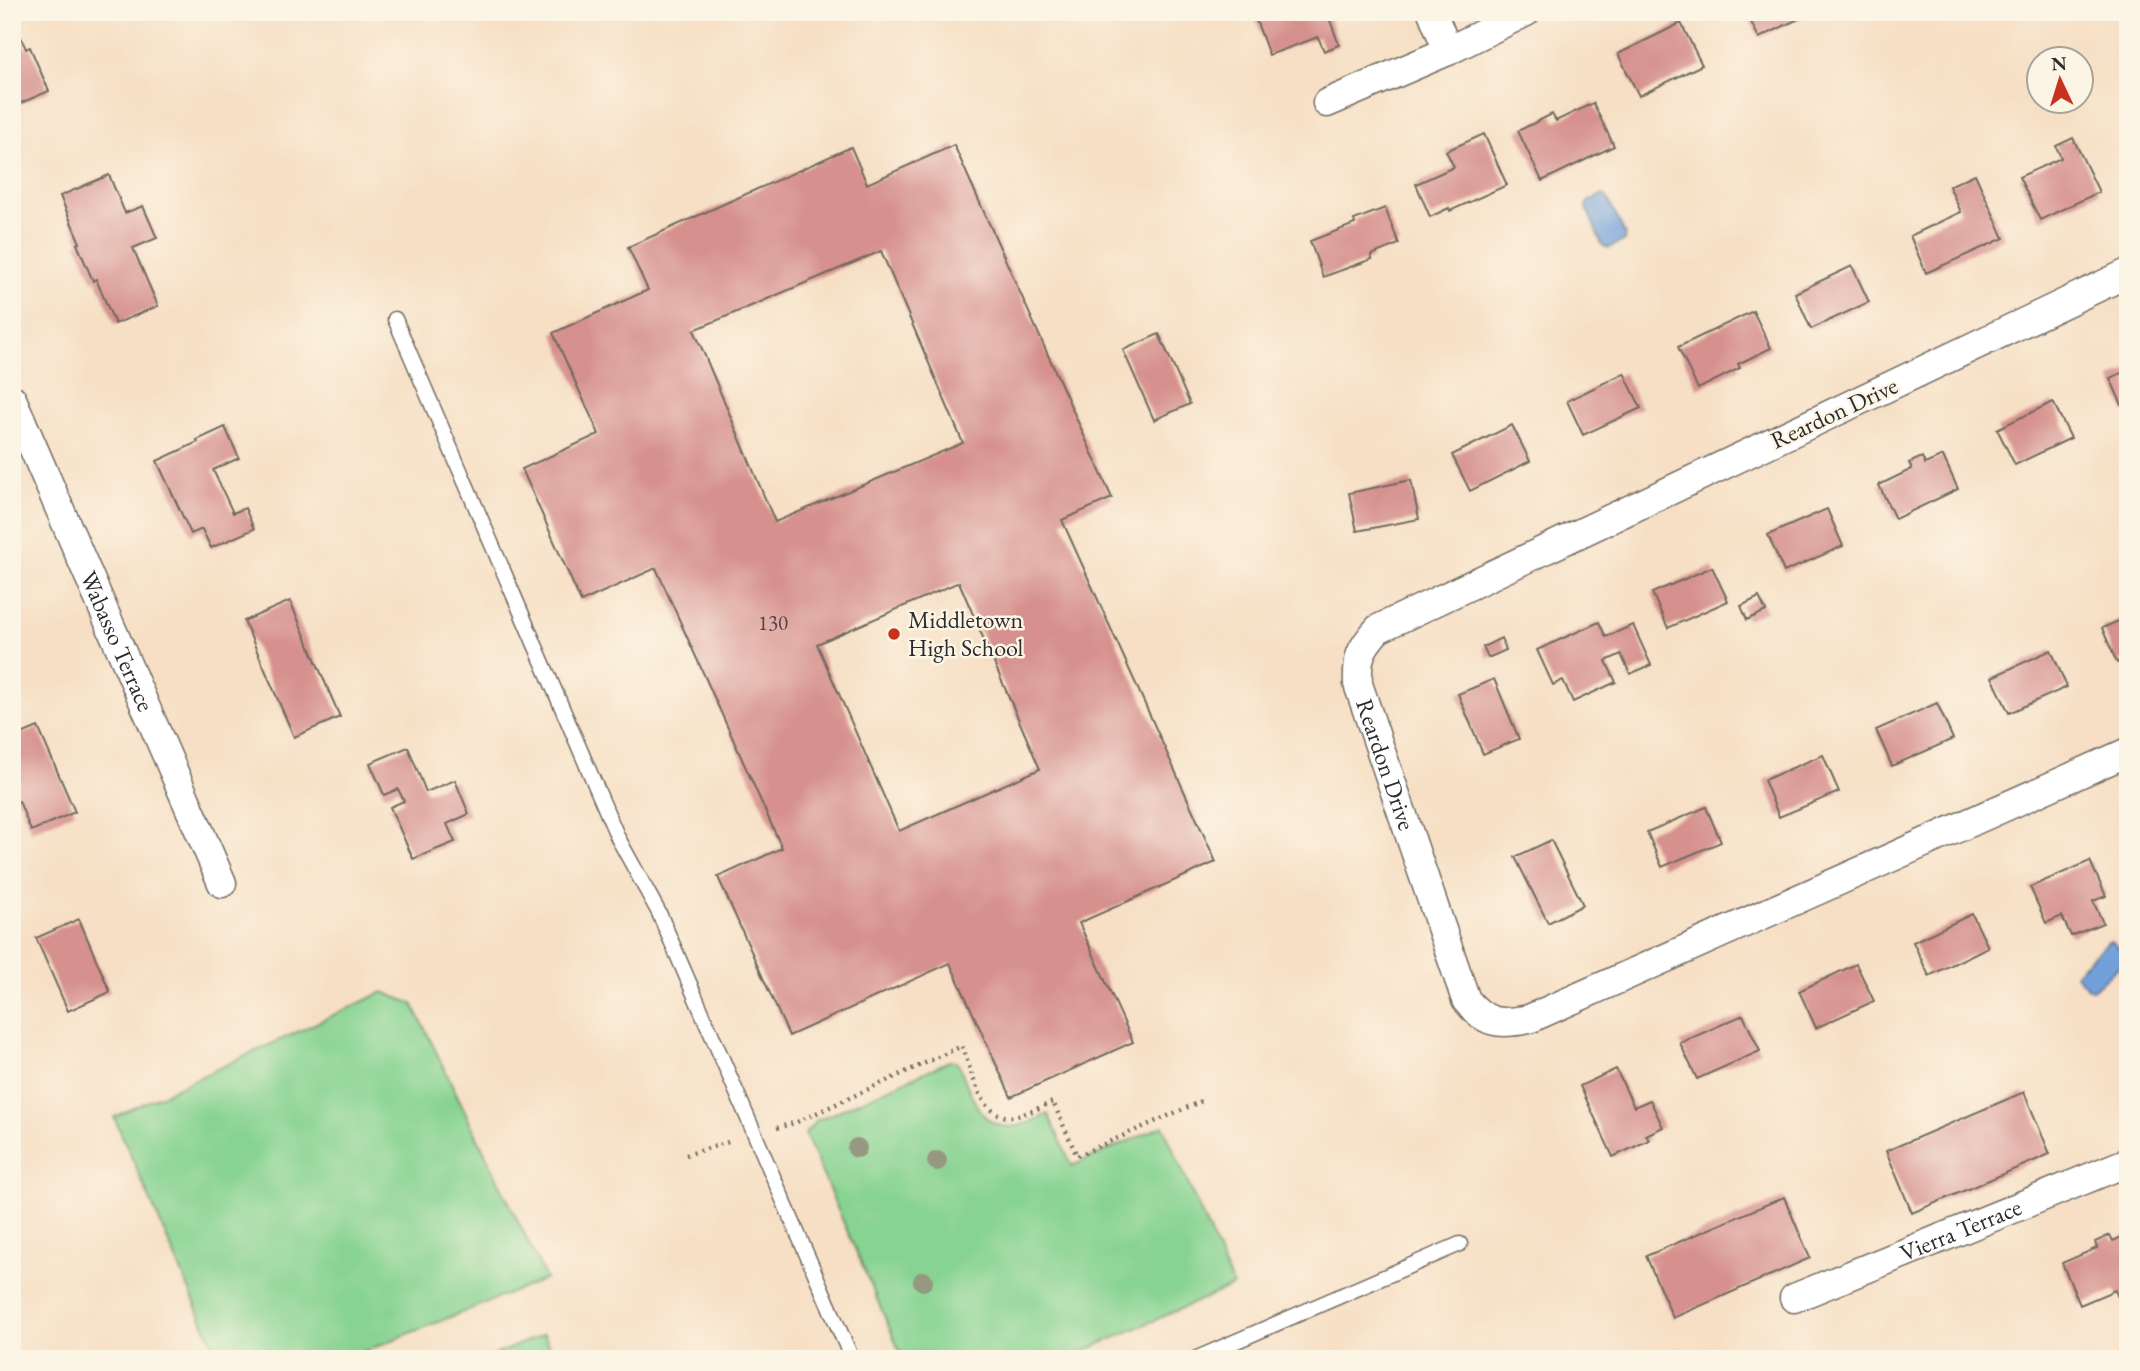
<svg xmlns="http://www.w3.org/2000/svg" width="2140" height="1371" font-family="'EB Garamond',serif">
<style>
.green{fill:#87d391;stroke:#597f5e;stroke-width:2}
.water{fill:#72a0da;stroke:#4e6682;stroke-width:2}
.building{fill:#d6908d;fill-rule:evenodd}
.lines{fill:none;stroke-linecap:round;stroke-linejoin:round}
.service-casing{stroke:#726a61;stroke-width:17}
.minor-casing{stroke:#726a61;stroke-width:31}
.path{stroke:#726a61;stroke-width:4.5;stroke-dasharray:2 5;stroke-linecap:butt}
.service{stroke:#fff;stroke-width:14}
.minor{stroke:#fff;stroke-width:28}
.tree{fill:#969881}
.poi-dot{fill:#c8321e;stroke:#fcf5e5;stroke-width:2.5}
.labels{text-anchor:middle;stroke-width:5;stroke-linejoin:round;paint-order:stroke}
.number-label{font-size:21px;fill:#564444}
.street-label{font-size:24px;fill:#2b2b2b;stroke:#fcf5e5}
.poi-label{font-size:24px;fill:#2b2b2b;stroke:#fcf5e5;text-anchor:start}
</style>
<rect width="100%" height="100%" fill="#fcf5e5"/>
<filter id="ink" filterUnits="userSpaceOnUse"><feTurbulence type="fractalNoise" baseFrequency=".0143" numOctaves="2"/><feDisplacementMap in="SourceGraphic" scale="14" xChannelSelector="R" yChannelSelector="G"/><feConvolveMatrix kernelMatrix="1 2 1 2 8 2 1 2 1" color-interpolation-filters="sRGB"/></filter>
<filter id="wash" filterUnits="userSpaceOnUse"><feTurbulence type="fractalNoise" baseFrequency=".00686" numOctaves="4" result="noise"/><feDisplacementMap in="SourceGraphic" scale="28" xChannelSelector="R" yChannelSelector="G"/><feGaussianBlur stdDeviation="1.57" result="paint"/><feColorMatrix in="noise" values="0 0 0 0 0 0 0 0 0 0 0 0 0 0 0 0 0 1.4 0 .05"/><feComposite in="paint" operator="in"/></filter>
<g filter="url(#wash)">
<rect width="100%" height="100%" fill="#f6dfc4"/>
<!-- green -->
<path class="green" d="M383,992L413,1004L546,1279L345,1359H234L212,1342L114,1117Z
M949,1061H955L959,1065C970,1092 980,1133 1018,1126C1028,1124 1039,1118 1048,1114L1072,1166L1163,1126L1233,1286L1066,1359H903L805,1134L816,1121Z
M544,1334L554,1359H484Z"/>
<!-- water -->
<path class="water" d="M1602,195L1607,197L1625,234L1624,241L1608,248L1602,245L1586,206L1588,202Z
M2112,941L2125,955L2126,960L2094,989H2089L2076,975L2077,971L2108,942Z"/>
<g id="blocks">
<!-- building -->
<path class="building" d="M1253,12H1327L1339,45L1324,51L1318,37L1269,55Z
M1746,12H1813L1759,38Z
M12,17L26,49L30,47L49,91L12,107Z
M1681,23L1702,65L1639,96L1618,54Z
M1593,103L1614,146L1542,181L1518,131L1552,114L1556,121Z
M1484,134L1507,185L1450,211L1449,208L1430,217L1416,184L1454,167L1446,151Z
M2073,138L2099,192L2040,220L2019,177L2061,158L2056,146Z
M954,145L1112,498L1062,520L1216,862L1079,923L1133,1042L1011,1097L950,963L789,1036L718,877L782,848L656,568L581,602L522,469L599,434L553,333L648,290L628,247L851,147L867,184ZM881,251L963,443L775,522L694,330ZM959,582L1040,769L899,831L817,644Z
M1975,174L2004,238L1926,273L1910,236L1961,212L1949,186Z
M109,175L125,213L143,206L157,238L133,248L158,306L115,324L96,279L93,281L77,244L80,243L60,196Z
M1385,208L1399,244L1371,255L1372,259L1323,277L1310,241L1355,224L1354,220Z
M1852,266L1869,302L1811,329L1795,293Z
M1753,311L1771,348L1738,364L1740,368L1698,389L1678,347Z
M1159,334L1190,404L1154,420L1123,350Z
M2128,370V411L2125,412L2110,378Z
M1624,373L1641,408L1583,435L1567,401Z
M2053,402L2071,438L2015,465L1997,429Z
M1512,425L1530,461L1470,491L1452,455Z
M225,427L239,458L213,470L233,513L245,508L254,529L211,548L202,529L191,534L157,461L198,442L197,440Z
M1943,456L1958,489L1895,519L1879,485L1912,469L1909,463L1922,457L1925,464Z
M1411,480L1419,519L1357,531L1349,493Z
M1827,509L1843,546L1784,572L1768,535Z
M1712,567L1728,601L1668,628L1652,593Z
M1759,597L1766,611L1747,620L1741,606Z
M290,601L340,717L294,737L244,621Z
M2128,617V658L2117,663L2102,628Z
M1599,622L1606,637L1633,625L1651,665L1630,674L1621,654L1606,661L1616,682L1573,702L1563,680L1553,685L1537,650Z
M1501,638L1506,650L1488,658L1483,647Z
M2051,650L2067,687L2009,713L1992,677Z
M1494,679L1519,739L1483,754L1458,694Z
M1937,703L1953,739L1892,766L1876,730Z
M38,727L75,812L31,831L19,801L12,804V738Z
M408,747L426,792L455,780L469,814L447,824L455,842L413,859L390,807L404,801L398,789L384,795L370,763Z
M1823,755L1839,792L1779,817L1764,780Z
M1706,807L1721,842L1662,867L1647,832Z
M1551,840L1583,905L1548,923L1515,857Z
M2090,861L2106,896L2093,901L2103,923L2071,936L2062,916L2046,923L2030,887Z
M1972,914L1988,947L1929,976L1913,942Z
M79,919L110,992L68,1011L36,938Z
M1856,964L1874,1001L1816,1028L1799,991Z
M1743,1015L1760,1051L1697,1079L1680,1043Z
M1616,1069L1634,1107L1650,1100L1663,1127L1646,1135L1649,1140L1613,1157L1580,1086Z
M2024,1092L2050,1154L1912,1213L1886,1151Z
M1784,1197L1810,1258L1673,1318L1646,1256Z
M2128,1234V1293L2118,1297L2115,1290L2080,1305L2062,1263L2097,1248L2095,1242L2110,1235L2113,1241Z"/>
</g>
</g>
<g filter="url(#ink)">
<use href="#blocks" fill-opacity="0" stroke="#726a61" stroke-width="2"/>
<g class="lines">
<!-- service casing -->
<g class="service-casing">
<path id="service" d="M395,319L618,838L659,913L852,1359
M1195,1359L1460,1244"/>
</g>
<!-- minor casing -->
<g class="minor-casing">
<g id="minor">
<path d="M1432,12L1448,51"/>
<path d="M1327,103L1448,51L1526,12"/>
<path id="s1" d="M2128,273L1378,629C1360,649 1357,657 1358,684L1466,1000C1486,1024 1499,1025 1529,1019L2128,752"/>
<path id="s2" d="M12,399L222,883"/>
<path id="s3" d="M1794,1298L2128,1162"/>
</g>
</g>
<!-- path -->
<path class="path" d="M777,1128L797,1122L962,1046C972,1071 981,1124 1017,1116C1029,1113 1042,1106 1053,1102L1077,1156L1204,1100
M686,1155L732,1141"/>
<!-- service -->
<use href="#service" class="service"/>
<!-- minor -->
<use href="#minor" class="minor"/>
</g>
<!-- trees -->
<g class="tree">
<circle cx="857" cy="1148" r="10"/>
<circle cx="937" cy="1161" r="10"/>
<circle cx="923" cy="1281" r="10"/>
</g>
</g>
<!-- markers -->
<circle class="poi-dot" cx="894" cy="634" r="7"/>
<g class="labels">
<!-- number labels -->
<g class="number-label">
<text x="773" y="630">130</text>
</g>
<!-- street labels -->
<g class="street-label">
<text transform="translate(1834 413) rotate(-25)" y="8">Reardon Drive</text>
<text dy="8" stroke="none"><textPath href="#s2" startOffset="264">Wabasso Terrace</textPath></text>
<text dy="8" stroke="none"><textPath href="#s1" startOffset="976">Reardon Drive</textPath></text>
<text dy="8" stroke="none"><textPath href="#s3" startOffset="180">Vierra Terrace</textPath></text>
</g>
<!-- poi labels -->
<g class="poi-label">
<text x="908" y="628">Middletown<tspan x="908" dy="28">High School</tspan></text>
</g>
</g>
<!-- margin -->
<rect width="2140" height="1371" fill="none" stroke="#fcf5e5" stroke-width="42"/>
<!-- north arrow -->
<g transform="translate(2060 80) rotate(356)"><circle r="33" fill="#fcf5e5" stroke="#a8a49b" stroke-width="2"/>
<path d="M0-5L12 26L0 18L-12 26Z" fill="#c8321e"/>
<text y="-10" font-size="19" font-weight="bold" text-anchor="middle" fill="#2b2b2b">N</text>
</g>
</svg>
